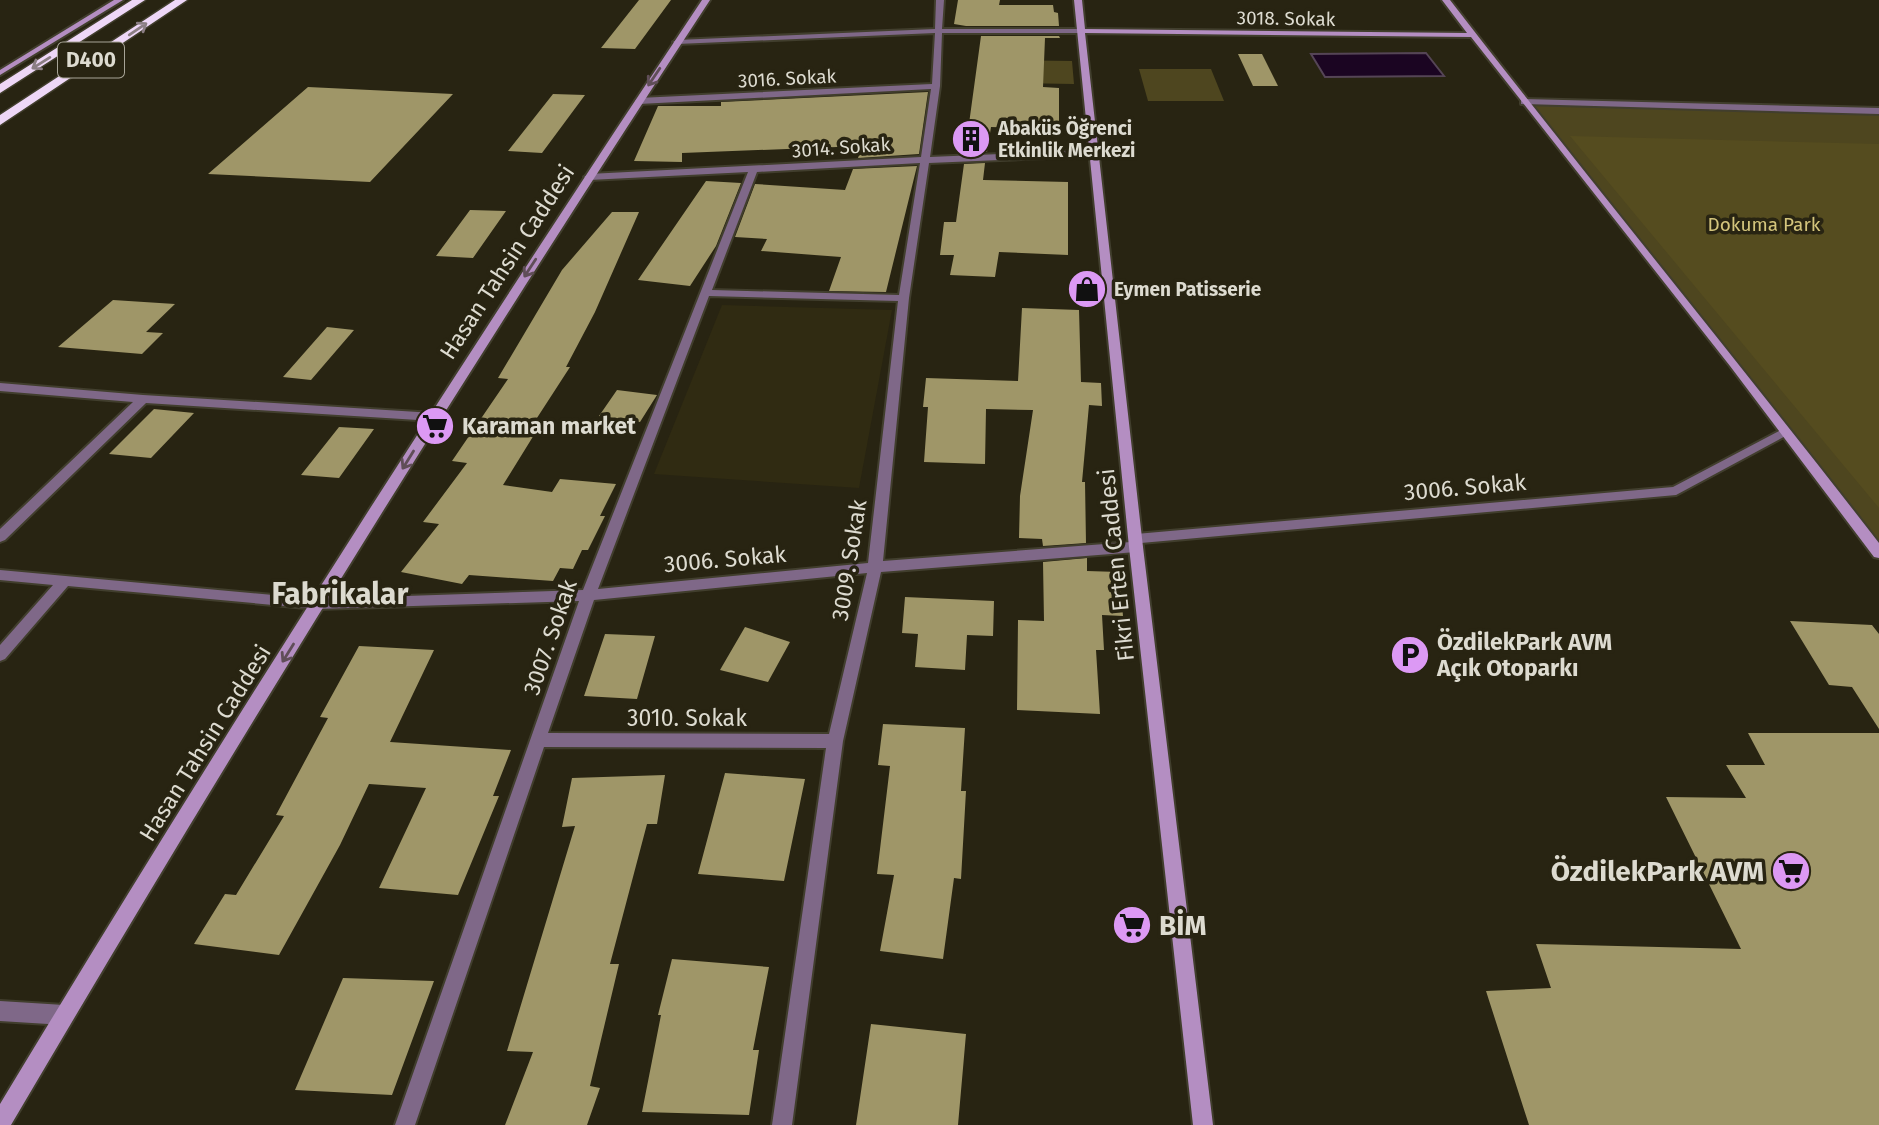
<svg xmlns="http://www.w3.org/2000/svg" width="1879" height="1125" font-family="'Fira Sans',sans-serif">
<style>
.built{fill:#302b12}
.green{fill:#4e461f}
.forest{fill:#554c1f}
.water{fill:#1b0522;stroke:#554556;stroke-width:2}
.building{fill:#9f9668}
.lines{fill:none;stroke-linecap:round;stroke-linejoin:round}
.street-casing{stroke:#413e2d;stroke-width:4}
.secondary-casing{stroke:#413e2d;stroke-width:4}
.highway-casing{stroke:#413e2d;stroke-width:3}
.street{fill:#7f6888;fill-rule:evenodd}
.secondary{fill:#b48ec2;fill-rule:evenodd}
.highway{fill:#eed7f7;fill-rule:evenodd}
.oneway{stroke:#8b7e84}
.oneway2{stroke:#604e58}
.labels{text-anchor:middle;stroke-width:7;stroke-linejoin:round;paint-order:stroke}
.far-street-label{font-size:19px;fill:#dddbd0;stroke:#282412}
.far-poi-label{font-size:19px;font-weight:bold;fill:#dddbd0;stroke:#282412;text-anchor:start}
.far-park-label{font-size:19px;fill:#d4c57c;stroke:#282412}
.shield{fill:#282412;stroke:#a7a497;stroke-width:2}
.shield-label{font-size:21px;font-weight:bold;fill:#dddbd0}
.street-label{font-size:23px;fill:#dddbd0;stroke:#282412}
.poi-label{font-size:23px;font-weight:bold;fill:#dddbd0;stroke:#282412;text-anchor:start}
.near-poi-label{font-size:28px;font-weight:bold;fill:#dddbd0;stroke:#282412;text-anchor:end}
.district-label{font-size:30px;font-weight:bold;fill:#dddbd0;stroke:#282412}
</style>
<rect width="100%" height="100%" fill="#282412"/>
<!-- built -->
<path class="built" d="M722,305L892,310L859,488L654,474Z"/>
<!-- green -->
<path class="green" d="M993,60L1072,61L1074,84L1015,83Z
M1139,69H1211L1224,101H1148Z
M1524,102L1879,111V555Z"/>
<!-- forest -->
<path class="forest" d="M1570,136L1879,144V508Z"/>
<!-- water -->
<path class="water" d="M1426,53L1444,76L1325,77L1311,54Z"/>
<!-- building -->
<path class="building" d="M639,0H671L635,49L601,48Z
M958,0H1000L999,5H1053L1054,12L1058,13L1059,26H966L954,24Z
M981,36H1059L1060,38H1045L1043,87L1059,88V129L991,127L987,152L965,153Z
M1238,54H1262L1278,86H1253Z
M308,87L453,94L370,182L208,174Z
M928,92L919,154L858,158L862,146L682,153V162L634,161L658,106H721V102Z
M553,94L585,95L542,153L508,151Z
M985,163L983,180L1068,182V255L999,252L995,277L950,275L954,255H940L944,222H956L964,164Z
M917,166L886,292L829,291L841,257L761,251L767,239L735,237L755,184L845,190L853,169Z
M706,181L741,183L716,246L690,286L638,280Z
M470,210L506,211L473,258L436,256Z
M612,212H639L595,312L566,367H570L535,421L542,422L503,485L552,492L560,479L616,484L600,516H605L588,550H582L573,569L560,568L553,581L469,575L462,584L401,572L439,524L423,522L467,463L452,461L508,379L498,378L562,270Z
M113,300L175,304L146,332L163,333L142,354L58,347Z
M1022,308L1079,310L1081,382L1101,383L1102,406L1089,405L1082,482H1085L1086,543L1043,546L1042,539L1019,538L1020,496L1033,410L986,409L985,464L924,462L928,407H923L926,378L1018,381Z
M327,327L354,330L311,380L283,377Z
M617,390L657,395L640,422L599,416Z
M154,409L194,413L151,458L109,454Z
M339,427L374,429L339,478L301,475Z
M1087,558V571L1119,572L1123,616L1102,615L1104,650H1096L1100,714L1017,710L1018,620L1044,621L1043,562Z
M905,597L994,601L993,636L967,635L965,670L915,667L918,634L902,633Z
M1790,621L1872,625L1879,634V729L1852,687L1829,685Z
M745,627L790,642L768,682L720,670Z
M605,634L655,636L637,699L584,696Z
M359,646L434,650L390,742L511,750L493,796H499L458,895L379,888L426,788L369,784L340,845L279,955L194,944L225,894L236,895L284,816L276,815L328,718L320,717Z
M883,724L965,728L961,791H966L961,879L954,878L943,959L880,951L894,875L877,874L890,766L878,765Z
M1748,733H1879V1125H1529L1486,991L1551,988L1536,944L1741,949L1666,797L1746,798L1726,765H1765Z
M725,773L805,779L784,881L698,874Z
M665,775L657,824H647L610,964H619L590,1086L600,1088L587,1125H505L533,1052L507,1051L575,826L562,827L572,778Z
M672,959L769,967L753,1050H759L749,1115L642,1112L661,1015H658Z
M343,978L434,981L392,1095L295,1090Z
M871,1024L966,1034L958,1125H856Z"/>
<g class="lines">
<!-- street casing -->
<g class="street-casing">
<path id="street" d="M936,0H944L942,29H1082L1086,31L1082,33H942L940,86L930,157L1096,150L1101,153L1096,156L929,163L909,298L883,561L1131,542L1129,539L1136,534L1673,487L1781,430L1785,429L1791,433L1676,495L1141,543L1143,547L1136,552L881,572L843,741L792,1125H772L826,748L544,747L415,1125H395L579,601L317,609L68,586L5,659L0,661V645L53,585L0,580V570L317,599L583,590L748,172L589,180L584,177L589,174L921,157L931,89L639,104L635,101L639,98L932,84L935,33L677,44L673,42L677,40L935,29ZM920,163L899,295L712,290L757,172ZM709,296L898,301L868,563L598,589ZM867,573L829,734L548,733L594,600Z
M1524,99L1879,108V114L1521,104V100Z
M0,383L143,395L434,413L440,417L434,421L146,403L5,540L0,542V529L133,402L0,391Z
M0,1001L64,1005L71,1008L74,1015L71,1022L64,1025L0,1021Z"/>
</g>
<!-- secondary casing -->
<g class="secondary-casing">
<path id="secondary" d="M114,0H123L0,75V70Z
M702,0H710C468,369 235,744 11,1125H0V1104C225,731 460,363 702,0Z
M1074,0H1082L1085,29L1467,33L1442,0H1450C1590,181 1738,361 1879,543V558L1874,557L1730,366L1471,37L1085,33L1143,547L1213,1125H1193L1129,547Z"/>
</g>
<!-- highway casing -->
<g class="highway-casing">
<path id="highway" d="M132,0H145L0,93V84Z
M175,0H187L0,125V115Z"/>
</g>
<!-- street -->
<use href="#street" class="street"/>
<!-- secondary -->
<use href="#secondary" class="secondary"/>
<!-- highway -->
<use href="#highway" class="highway"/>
</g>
<!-- one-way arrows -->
<defs><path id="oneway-shaft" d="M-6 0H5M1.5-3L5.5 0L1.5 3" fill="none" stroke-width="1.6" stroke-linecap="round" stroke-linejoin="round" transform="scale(1.75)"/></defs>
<g class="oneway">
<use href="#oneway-shaft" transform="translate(138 29) rotate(-34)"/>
<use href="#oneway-shaft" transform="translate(41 63) rotate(148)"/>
</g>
<g class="oneway2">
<use href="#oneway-shaft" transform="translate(654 77) rotate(124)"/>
<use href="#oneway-shaft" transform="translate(530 268) rotate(123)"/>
<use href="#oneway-shaft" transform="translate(408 460) rotate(122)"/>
<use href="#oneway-shaft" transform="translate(288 653) rotate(122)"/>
</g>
<!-- icons -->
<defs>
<g id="building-disc" transform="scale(2.0125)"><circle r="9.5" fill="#dc99f4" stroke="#282412"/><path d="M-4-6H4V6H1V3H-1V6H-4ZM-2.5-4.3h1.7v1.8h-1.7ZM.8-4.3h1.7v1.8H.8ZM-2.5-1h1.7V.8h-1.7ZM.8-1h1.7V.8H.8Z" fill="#111"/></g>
<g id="shop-disc" transform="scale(2.0125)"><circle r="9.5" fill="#dc99f4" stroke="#282412"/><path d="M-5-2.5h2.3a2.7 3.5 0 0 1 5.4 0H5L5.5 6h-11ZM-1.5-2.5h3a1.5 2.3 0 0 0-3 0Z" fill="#111"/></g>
<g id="supermarket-disc" transform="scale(2.0125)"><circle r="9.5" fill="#dc99f4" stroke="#282412"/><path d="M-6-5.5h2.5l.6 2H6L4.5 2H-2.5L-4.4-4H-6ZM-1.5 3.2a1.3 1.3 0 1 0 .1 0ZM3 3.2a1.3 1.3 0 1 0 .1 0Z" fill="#111"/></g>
<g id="parking-disc" transform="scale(2.0125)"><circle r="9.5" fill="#dc99f4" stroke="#282412"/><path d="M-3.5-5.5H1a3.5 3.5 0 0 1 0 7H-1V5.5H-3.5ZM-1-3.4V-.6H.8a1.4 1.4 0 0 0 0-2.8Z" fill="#111"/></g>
</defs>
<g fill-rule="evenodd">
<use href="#building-disc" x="971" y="139"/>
<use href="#shop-disc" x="1087" y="289"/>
<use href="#supermarket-disc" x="435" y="426"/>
<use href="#parking-disc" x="1410" y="655"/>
<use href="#supermarket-disc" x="1791" y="871"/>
<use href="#supermarket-disc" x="1132" y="925"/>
</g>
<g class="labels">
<!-- far-street labels -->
<g class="far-street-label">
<text transform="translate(1286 18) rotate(1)" y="7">3018. Sokak</text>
<text transform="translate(787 78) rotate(-3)" y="7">3016. Sokak</text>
<text transform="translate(841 147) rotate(-4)" y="7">3014. Sokak</text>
</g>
<!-- far-poi labels -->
<g class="far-poi-label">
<text x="998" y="135">Abaküs Öğrenci<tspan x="998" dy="22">Etkinlik Merkezi</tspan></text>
<text x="1114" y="296">Eymen Patisserie</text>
</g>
<!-- far-park labels -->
<g class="far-park-label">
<text x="1764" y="231">Dokuma Park</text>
</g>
<!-- shield labels -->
<rect class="shield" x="58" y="42.5" width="66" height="35" rx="5"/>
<g class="shield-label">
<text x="91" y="67">D400</text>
</g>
<!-- street labels -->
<g class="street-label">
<text transform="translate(507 262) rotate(-57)" y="8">Hasan Tahsin Caddesi</text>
<text transform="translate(1465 487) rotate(-5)" y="8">3006. Sokak</text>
<text transform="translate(725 559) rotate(-5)" y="8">3006. Sokak</text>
<text transform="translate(849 560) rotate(-81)" y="8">3009. Sokak</text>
<text transform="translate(1116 565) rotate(-96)" y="8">Fikri Erten Caddesi</text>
<text transform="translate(550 637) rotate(-71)" y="8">3007. Sokak</text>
<text x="687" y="726">3010. Sokak</text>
<text transform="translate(205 743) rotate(-58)" y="8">Hasan Tahsin Caddesi</text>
</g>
<!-- poi labels -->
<g class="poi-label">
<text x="462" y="434">Karaman market</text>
<text x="1437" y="650">ÖzdilekPark AVM<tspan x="1437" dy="26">Açık Otoparkı</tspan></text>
</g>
<!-- near-poi labels -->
<g class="near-poi-label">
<text x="1764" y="881">ÖzdilekPark AVM</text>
<text x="1159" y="935" text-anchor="start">BİM</text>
</g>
<!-- district labels -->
<g class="district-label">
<text x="340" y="604">Fabrikalar</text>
</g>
</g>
</svg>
